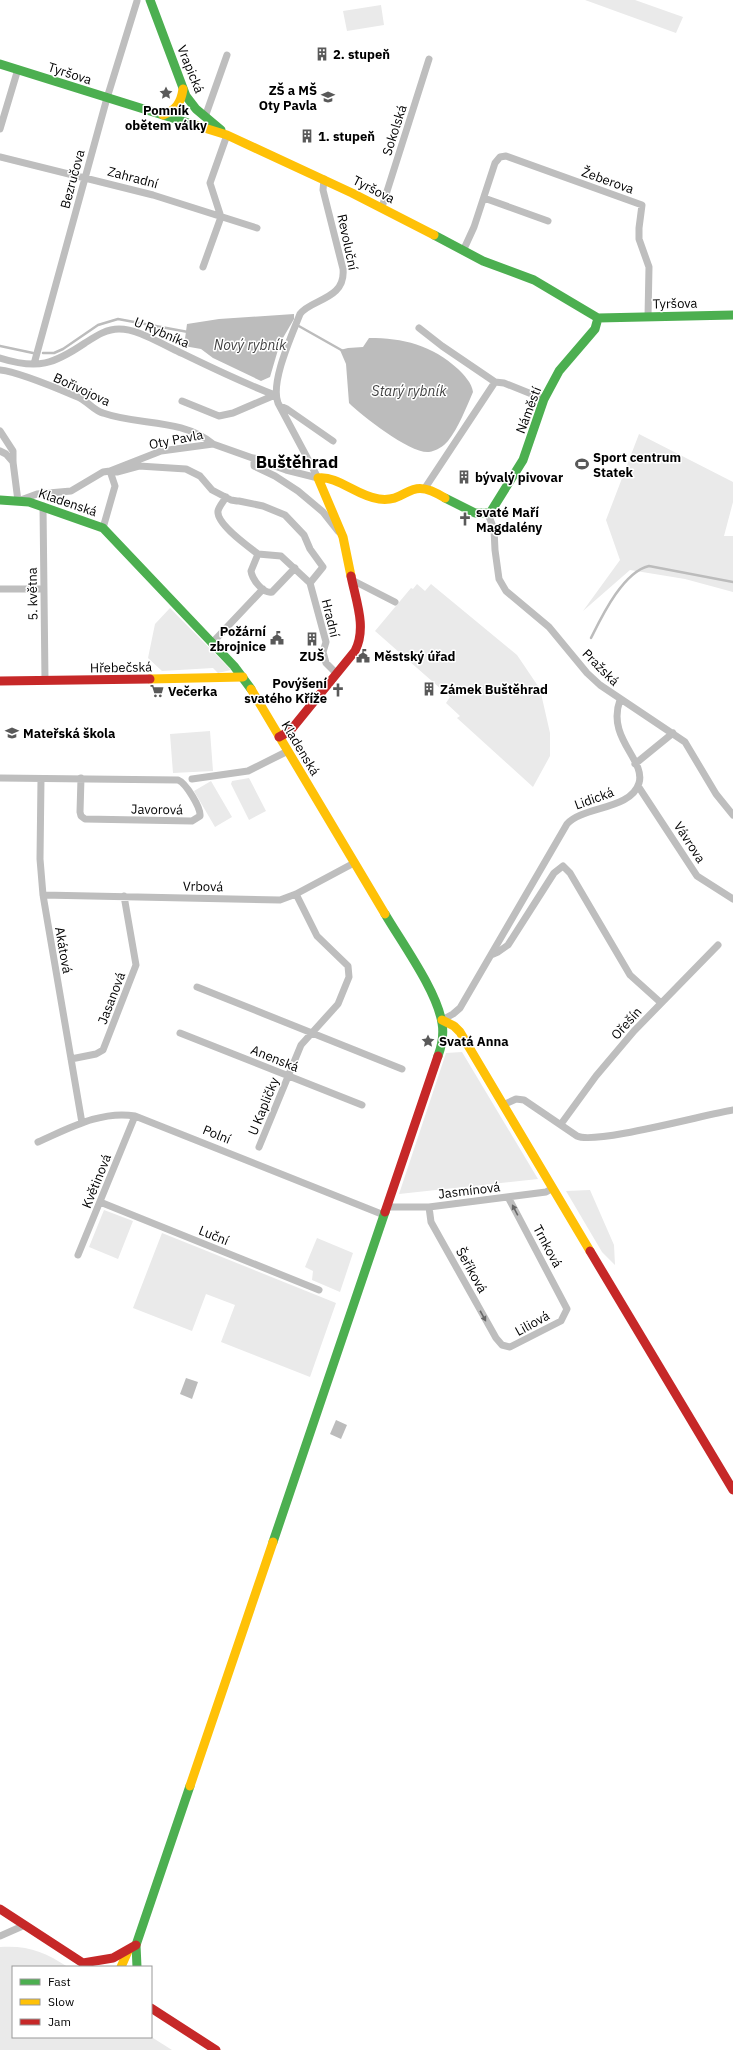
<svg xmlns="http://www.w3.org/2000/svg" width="733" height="2050" font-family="'IBM Plex Sans',sans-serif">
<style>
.green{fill:#eaeaea}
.water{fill:#bcbcbc}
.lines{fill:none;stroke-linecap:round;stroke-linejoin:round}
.stream{stroke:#bcbcbc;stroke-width:2.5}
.street{stroke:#bebebe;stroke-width:7}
.fast{stroke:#4caf50;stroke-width:9}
.slow{stroke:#ffc107;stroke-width:9}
.jam{stroke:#c62828;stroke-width:9}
.oneway{fill:#686868}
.labels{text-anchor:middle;stroke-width:3;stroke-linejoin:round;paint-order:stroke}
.poi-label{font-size:13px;font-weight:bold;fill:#000;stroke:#fff;text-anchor:start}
.street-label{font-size:13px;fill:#000;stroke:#fff}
.water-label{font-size:14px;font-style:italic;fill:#404040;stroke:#fff}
.district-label{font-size:17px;font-weight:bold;fill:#000;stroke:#fff}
</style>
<rect width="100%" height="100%" fill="#fff"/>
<!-- green -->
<path class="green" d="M585,0H635L683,17L676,33Z
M381,5L384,25L347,31L343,11Z
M639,434L733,482V502L724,536H733V592L685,579L630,570L583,611L620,560L606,520Z
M417,584L425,591L431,584L517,655L540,689L550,733V756L533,787L457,718L460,716L446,703L450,697L375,631L411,588L413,589Z
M170,608L231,670L218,673L213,668L162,671L148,658L155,624Z
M210,731L213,771L173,773L170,734Z
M249,778L266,811L249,820L231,784L232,781Z
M211,781L232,817L215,827L194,791Z
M462,1052L538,1179L399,1194L446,1053Z
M590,1190L614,1245L615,1265L602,1252L566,1191Z
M104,1210L133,1221L118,1259L89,1247Z
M162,1233L336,1303L310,1377L221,1342L235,1305L206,1294L192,1331L133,1308Z
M317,1238L353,1253L340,1292L312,1280L313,1271L305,1267Z
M0,1947C28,1945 45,1952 68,1967H13V2037H151V2034L153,2038L172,2050H0Z"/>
<!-- water -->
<path class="water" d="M294,314V319L280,343L270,377L261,381L213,358L201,349L184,346L187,324L219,319Z
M369,338C403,338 432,345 458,369C464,375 472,383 473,392C466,408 459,427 448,441C444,446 436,451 429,452C411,454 362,416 349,403L346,364L340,350L348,348L363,347Z
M186,1378L198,1382L192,1399L180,1394Z
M336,1420L347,1425L341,1439L330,1434Z"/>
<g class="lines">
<!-- stream -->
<path class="stream" d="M297,325L343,351
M0,346L33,353
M43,353H54L63,349L98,325L118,319L188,332
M591,638C602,616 623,572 649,566L733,582"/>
<!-- street -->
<path class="street" d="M205,117L227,55
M0,129L18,69
M0,157L153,195L257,228
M484,198L548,221
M382,207L429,59
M463,251L474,227L495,163L500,157L506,156L642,205L639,228V239L649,267L648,317
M203,267L221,217L210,183L227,135
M419,328L442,346L495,382
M0,358C38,370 54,364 85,343C96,336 106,329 119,329C137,329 156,341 173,349C206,365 240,382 275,395
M34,364L107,98L137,1
M0,370C20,372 61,390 80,398C88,402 95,411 103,413C140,426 181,418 213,444
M495,382L504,383L544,399
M182,401L219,416L233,413L275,395
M280,406L287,409L333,441
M0,431L13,451V462L18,501L37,494L71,491L103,472L110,471L161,451L213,444L286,470L318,478
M0,451L6,454L13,462
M254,458V466L275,476L298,491L323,512L338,531
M112,472H117L139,466L186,469L200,476L212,490L231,500L237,501
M318,478L278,403C270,382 292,335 300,314C310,299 346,300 343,269L323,190L324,179
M425,488L495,382
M226,497C224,501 219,506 218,511C216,524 249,547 258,554L251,571C252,579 263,594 272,592L295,568
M239,501L263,506L285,515L304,535L310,549L323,567L310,583
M43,506L45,680
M488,514L494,529L495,550L499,579L506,591L549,627L587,673L600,685L685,742L716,794L733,815
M103,528L115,486L110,471
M258,554L281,556L310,583L326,642L323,652L326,663L337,674
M352,580L395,602
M0,589H44
M212,643L263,589
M635,764L673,733
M0,778L178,780C186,783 201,808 200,816L192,821L85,819L81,816L80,812L81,778
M41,779L40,859L43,895L82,1123
M192,779L248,771L288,751
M638,786L697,876L733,899
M43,895L280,900L296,894L354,863
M491,955L498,952L508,945L554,873L563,866L570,873L630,975L660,1002
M197,987L402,1069
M442,1020L453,1014L460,1008L567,824C583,806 631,810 639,783C646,760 606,738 620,700
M180,1033L362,1105
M71,1059L96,1054L103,1050L136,965L124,896
M503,1105L516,1099L524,1100L577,1136C595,1145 707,1114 733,1110
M561,1124L596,1076L634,1031L718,945
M38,1142C68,1129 101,1110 135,1116L384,1215
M259,1147L301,1045L338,1004L349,977L348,966L317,936L296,894
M100,1202L319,1290
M387,1207H429L546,1192L553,1188
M429,1207L431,1222L496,1338L502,1345L510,1347L561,1321L567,1309L508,1197
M78,1255L135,1116
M0,1936L25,1925"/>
<!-- fast -->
<path class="fast" d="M150,0L186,96L196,109L221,130
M0,64L198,126
M434,235L483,261L534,280L598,318L733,315
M445,498L475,513H490L523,460L544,399L559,371L595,329L598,318
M0,500L29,502L103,528L234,666L251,689
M385,914C402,943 437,991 442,1023C444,1034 442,1045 438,1056
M273,1542L385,1212
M137,1967L136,1945L190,1786"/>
<!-- slow -->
<path class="slow" d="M163,115C176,110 181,103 183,89
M198,126L227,135L352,193L434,235
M351,576L343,537L318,478C337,475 358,497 379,499C410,503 407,474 445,498
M150,679L243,677
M251,689L385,914
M442,1020L454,1026L460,1032L590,1251
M190,1786L273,1542
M121,1967L128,1951"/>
<!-- jam -->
<path class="jam" d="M0,681L150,679
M279,737L290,731L355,651C367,628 356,601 351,576
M385,1212L438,1056
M590,1251L733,1490
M0,1909L89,1967
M83,1963L113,1958L136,1945
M151,2008L216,2050"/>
</g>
<!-- one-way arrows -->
<defs><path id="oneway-solid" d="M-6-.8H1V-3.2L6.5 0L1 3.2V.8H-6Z"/></defs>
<g class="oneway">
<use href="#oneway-solid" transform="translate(515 1210) rotate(-118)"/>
<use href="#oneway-solid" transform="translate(483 1316) rotate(61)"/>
</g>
<!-- icons -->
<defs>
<g id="building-bare" transform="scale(1.08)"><path d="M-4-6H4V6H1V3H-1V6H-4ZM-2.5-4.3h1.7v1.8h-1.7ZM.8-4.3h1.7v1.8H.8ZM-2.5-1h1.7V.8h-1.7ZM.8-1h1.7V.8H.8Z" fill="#595959" stroke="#fff" stroke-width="2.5" paint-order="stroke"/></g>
<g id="sight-bare" transform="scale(1.08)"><path d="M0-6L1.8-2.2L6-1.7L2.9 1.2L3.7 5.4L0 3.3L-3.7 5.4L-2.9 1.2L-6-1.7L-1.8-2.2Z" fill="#595959" stroke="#fff" stroke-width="2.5" paint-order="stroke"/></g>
<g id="school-bare" transform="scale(1.08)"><path d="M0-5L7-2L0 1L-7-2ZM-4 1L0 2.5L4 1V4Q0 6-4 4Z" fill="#595959" stroke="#fff" stroke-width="2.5" paint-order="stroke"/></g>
<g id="stadium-bare" transform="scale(1.08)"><path d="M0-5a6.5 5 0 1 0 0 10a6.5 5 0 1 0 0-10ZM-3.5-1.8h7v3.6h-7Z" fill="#595959" stroke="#fff" stroke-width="2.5" paint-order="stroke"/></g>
<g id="church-bare" transform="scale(1.08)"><path d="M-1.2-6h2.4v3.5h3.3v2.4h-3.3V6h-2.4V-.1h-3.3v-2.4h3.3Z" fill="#595959" stroke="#fff" stroke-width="2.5" paint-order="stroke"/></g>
<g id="civic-bare" transform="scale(1.08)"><path d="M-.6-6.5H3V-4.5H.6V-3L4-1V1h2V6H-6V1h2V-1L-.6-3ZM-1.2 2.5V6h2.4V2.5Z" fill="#595959" stroke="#fff" stroke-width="2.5" paint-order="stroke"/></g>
<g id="supermarket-bare" transform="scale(1.08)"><path d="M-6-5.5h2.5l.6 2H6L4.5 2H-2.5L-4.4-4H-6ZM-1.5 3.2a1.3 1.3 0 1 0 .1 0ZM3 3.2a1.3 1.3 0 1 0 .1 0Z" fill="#595959" stroke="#fff" stroke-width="2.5" paint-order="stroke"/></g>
</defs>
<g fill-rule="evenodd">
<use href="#building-bare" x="322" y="54"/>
<use href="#sight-bare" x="166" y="93"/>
<use href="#school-bare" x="328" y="97"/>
<use href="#building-bare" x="307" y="136"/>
<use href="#stadium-bare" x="582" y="464"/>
<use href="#building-bare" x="464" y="477"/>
<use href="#church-bare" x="465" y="519"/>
<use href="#civic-bare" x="277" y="638"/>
<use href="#building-bare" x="312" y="639"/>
<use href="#civic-bare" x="363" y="656"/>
<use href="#building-bare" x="429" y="689"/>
<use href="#church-bare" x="338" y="690"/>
<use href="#supermarket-bare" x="157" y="691"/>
<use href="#school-bare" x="12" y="733"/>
<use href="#sight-bare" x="428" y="1041"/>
</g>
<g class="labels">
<!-- poi labels -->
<g class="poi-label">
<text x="333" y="59">2. stupeň</text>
<text x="317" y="95" text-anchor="end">ZŠ a MŠ<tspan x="317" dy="15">Oty Pavla</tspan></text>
<text x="166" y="115" text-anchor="middle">Pomník<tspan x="166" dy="15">obětem války</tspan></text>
<text x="318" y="141">1. stupeň</text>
<text x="593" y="462">Sport centrum<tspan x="593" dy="15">Statek</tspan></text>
<text x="475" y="482">bývalý pivovar</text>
<text x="476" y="517">svaté Maří<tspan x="476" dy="15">Magdalény</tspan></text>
<text x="266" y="636" text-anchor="end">Požární<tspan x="266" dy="15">zbrojnice</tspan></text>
<text x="312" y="661" text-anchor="middle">ZUŠ</text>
<text x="374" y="661">Městský úřad</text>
<text x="327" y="688" text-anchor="end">Povýšení<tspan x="327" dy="15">svatého Kříže</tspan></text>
<text x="440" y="694">Zámek Buštěhrad</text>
<text x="168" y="696">Večerka</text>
<text x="23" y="738">Mateřská škola</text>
<text x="439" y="1046">Svatá Anna</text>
</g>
<!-- street labels -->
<g class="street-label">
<text transform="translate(191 69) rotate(68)" y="5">Vrapická</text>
<text transform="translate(70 73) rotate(18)" y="5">Tyršova</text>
<text transform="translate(394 130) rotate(-72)" y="5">Sokolská</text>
<text transform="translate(133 177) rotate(15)" y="5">Zahradní</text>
<text transform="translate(72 179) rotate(-75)" y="5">Bezručova</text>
<text transform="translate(608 180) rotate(20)" y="5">Žeberova</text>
<text transform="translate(374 189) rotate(27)" y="5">Tyršova</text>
<text transform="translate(348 242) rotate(78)" y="5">Revoluční</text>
<text transform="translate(675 303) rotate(-1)" y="5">Tyršova</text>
<text transform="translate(162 332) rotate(23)" y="5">U Rybníka</text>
<text transform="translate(82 389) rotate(25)" y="5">Bořivojova</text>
<text transform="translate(528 410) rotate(-69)" y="5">Náměstí</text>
<text transform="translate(176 439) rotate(-11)" y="5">Oty Pavla</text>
<text transform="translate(68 502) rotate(19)" y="5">Kladenská</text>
<text transform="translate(32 594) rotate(-91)" y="5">5. května</text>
<text transform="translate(331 618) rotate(76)" y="5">Hradní</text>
<text transform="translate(121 667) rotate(-1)" y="5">Hřebečská</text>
<text transform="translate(601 667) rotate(45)" y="5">Pražská</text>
<text transform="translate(301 748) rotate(59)" y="5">Kladenská</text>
<text transform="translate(594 798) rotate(-20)" y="5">Lidická</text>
<text transform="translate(157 809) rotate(1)" y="5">Javorová</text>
<text transform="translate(690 842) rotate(57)" y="5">Vávrova</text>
<text transform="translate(203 886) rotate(1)" y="5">Vrbová</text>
<text transform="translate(64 950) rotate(80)" y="5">Akátová</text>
<text transform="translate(111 998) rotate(-69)" y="5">Jasanová</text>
<text transform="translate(626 1023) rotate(-48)" y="5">Ořešín</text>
<text transform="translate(275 1058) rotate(22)" y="5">Anenská</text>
<text transform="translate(263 1106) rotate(-68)" y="5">U Kapličky</text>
<text transform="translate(217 1134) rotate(22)" y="5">Polní</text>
<text transform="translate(96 1181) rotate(-68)" y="5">Květinová</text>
<text transform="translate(469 1190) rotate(-7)" y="5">Jasmínová</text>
<text transform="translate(214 1235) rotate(22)" y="5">Luční</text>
<text transform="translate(548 1246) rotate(62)" y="5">Trnková</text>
<text transform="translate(472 1270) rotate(61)" y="5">Šeříková</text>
<text transform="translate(532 1323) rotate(-29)" y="5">Liliová</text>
</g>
<!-- water labels -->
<g class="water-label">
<text x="250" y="350">Nový rybník</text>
<text x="409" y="396">Starý rybník</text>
</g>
<!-- district labels -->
<g class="district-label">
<text x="297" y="468">Buštěhrad</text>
</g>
</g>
<!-- legend -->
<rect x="12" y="1966" width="140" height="72" fill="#ffffff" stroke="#999999"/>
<rect x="20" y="1979" width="20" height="6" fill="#4caf50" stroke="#999999"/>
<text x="48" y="1986" font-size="12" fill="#000000">Fast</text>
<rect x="20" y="1999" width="20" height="6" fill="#ffc107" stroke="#999999"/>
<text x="48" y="2006" font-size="12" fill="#000000">Slow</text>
<rect x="20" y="2019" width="20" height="6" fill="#c62828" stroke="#999999"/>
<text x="48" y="2026" font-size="12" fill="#000000">Jam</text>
</svg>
